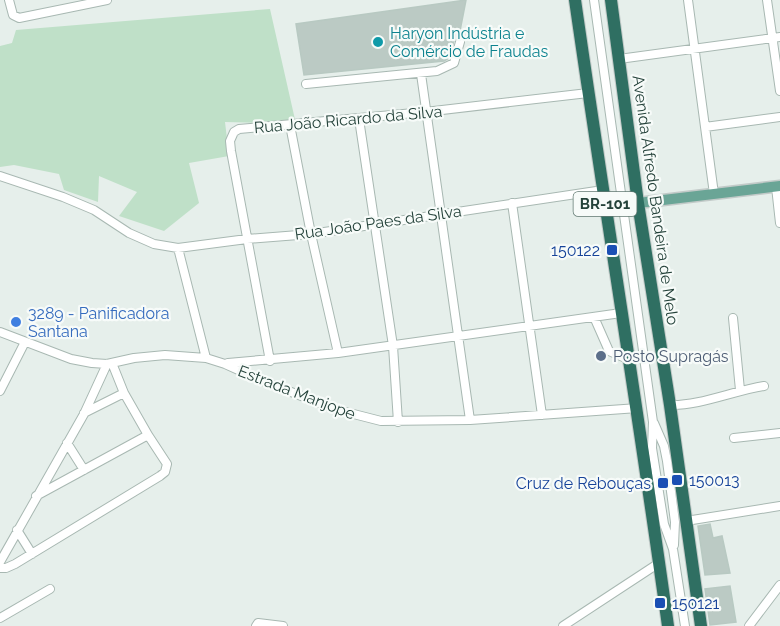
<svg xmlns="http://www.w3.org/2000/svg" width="780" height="626" font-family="Raleway,sans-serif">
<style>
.green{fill:#bfe0c8}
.building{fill:#bbcac4;stroke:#b8c9c2;stroke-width:1.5}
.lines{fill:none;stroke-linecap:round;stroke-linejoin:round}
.minor-casing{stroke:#a8b8b2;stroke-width:10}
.major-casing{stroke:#c2cac8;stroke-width:13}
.highway-casing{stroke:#c2cac8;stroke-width:14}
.minor{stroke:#fff;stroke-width:8}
.major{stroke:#6aa596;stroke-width:10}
.highway{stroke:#2f6f62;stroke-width:12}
.culture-dot{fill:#0f9aa8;stroke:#f7fbf9;stroke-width:2}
.transit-dot{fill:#1a4fb4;stroke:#f7fbf9;stroke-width:2}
.shop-dot{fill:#3f7fe0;stroke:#f7fbf9;stroke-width:2}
.service-dot{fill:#5c6f8a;stroke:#f7fbf9;stroke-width:2}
.labels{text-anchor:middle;stroke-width:4.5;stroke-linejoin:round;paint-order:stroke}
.shield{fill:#f7fbf9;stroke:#637a73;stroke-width:1.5}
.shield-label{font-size:15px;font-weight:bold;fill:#24423a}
.culture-label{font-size:16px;fill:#0d838f;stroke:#f7fbf9;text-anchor:start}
.street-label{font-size:16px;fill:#24423a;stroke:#f7fbf9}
.transit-label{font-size:16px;fill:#164399;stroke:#f7fbf9;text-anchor:end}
.shop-label{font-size:16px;fill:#366cbe;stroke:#f7fbf9;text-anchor:start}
.service-label{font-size:16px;fill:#4e5e75;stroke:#f7fbf9;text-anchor:start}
</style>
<rect width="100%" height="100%" fill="#e6efeb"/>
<!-- green -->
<path class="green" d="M270,9L296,124L225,122L229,156L189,163L199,203L164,231L119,216L137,192L99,176L98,202L64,190L59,174L14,165L0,167V46L12,43L16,30Z"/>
<!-- building -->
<path class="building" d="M466,0L459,36L454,40L449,58L444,61L304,75L296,24Z
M710,524L713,538L722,536L730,573L705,575L698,526Z
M730,586L736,622L710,625L705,589Z"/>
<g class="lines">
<!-- minor casing -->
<g class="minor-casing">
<path id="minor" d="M9,0L13,15L19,18L107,0
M594,0L653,422L652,448L664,524L673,549L685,626
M688,0L714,194
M767,0L780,91
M619,59L780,37
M421,74L470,420
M306,84L437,71L454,63L460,42
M359,119L393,346L398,422
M290,125L311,234L338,353
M705,127L780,117
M0,176L63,197L94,210L129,233L154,244L178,248L247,239L311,234L603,190
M776,187L780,223
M512,203L542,415
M178,248L206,358
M594,317L609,351L630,360
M733,318L740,390
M0,332L71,359L92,363L107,364L134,358L165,355L206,358L225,364L265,382L338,410L381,421L470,420L638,408
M270,361L231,151L230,141L234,132L239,129L425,112L588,93
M228,363L338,353L621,313
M0,391L25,342
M670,405C699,406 733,391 764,386
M84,413L124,393
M654,423L664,446L667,461L675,522L674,545
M734,438L780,433
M67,443L84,470
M36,496L148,435L124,393L112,363
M686,521L780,506
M17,530L32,554
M0,562L84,414L107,364
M0,568H6L15,564L160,476L165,472L167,464L148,435
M0,618L50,589
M256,626L258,623L283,626
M563,626L659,563
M749,626L780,585"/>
</g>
<!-- major casing -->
<g class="major-casing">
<path id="major" d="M638,203L780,186"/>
</g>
<!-- highway casing -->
<g class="highway-casing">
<path id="highway" d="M575,0C605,209 639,417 668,626
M611,0L638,203L670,405L701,626"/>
</g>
<!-- minor -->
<use href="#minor" class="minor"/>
<!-- major -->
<use href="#major" class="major"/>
<!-- highway -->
<use href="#highway" class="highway"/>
</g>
<!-- markers -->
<circle class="culture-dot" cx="378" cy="42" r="6"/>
<g class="transit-dot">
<rect x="606" y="244" width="12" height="12" rx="3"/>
<rect x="671" y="474" width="12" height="12" rx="3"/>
<rect x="657" y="477" width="12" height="12" rx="3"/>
<rect x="654" y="597" width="12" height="12" rx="3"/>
</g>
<circle class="shop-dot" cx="16" cy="322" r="6"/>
<circle class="service-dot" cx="601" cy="356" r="6"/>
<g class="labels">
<!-- shield labels -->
<rect class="shield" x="573.5" y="192" width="63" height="24" rx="4.5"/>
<g class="shield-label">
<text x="605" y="209">BR-101</text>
</g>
<!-- culture labels -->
<g class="culture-label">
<text x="390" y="39">Haryon Indústria e<tspan x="390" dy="18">Comércio de Fraudas</tspan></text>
</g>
<!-- street labels -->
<g class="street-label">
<text transform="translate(348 119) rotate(-5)" y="6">Rua João Ricardo da Silva</text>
<text transform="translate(656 200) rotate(82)" y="6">Avenida Alfredo Bandeira de Melo</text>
<text transform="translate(378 222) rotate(-8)" y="6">Rua João Paes da Silva</text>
<text transform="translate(297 392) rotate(21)" y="6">Estrada Manjope</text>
</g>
<!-- transit labels -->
<g class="transit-label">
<text x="600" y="256">150122</text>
<text x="689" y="486" text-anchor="start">150013</text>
<text x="651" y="489">Cruz de Rebouças</text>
<text x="672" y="609" text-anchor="start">150121</text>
</g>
<!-- shop labels -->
<g class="shop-label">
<text x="28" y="319">3289 - Panificadora<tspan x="28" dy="18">Santana</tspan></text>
</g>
<!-- service labels -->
<g class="service-label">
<text x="613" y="362">Posto Supragás</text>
</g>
</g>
</svg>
